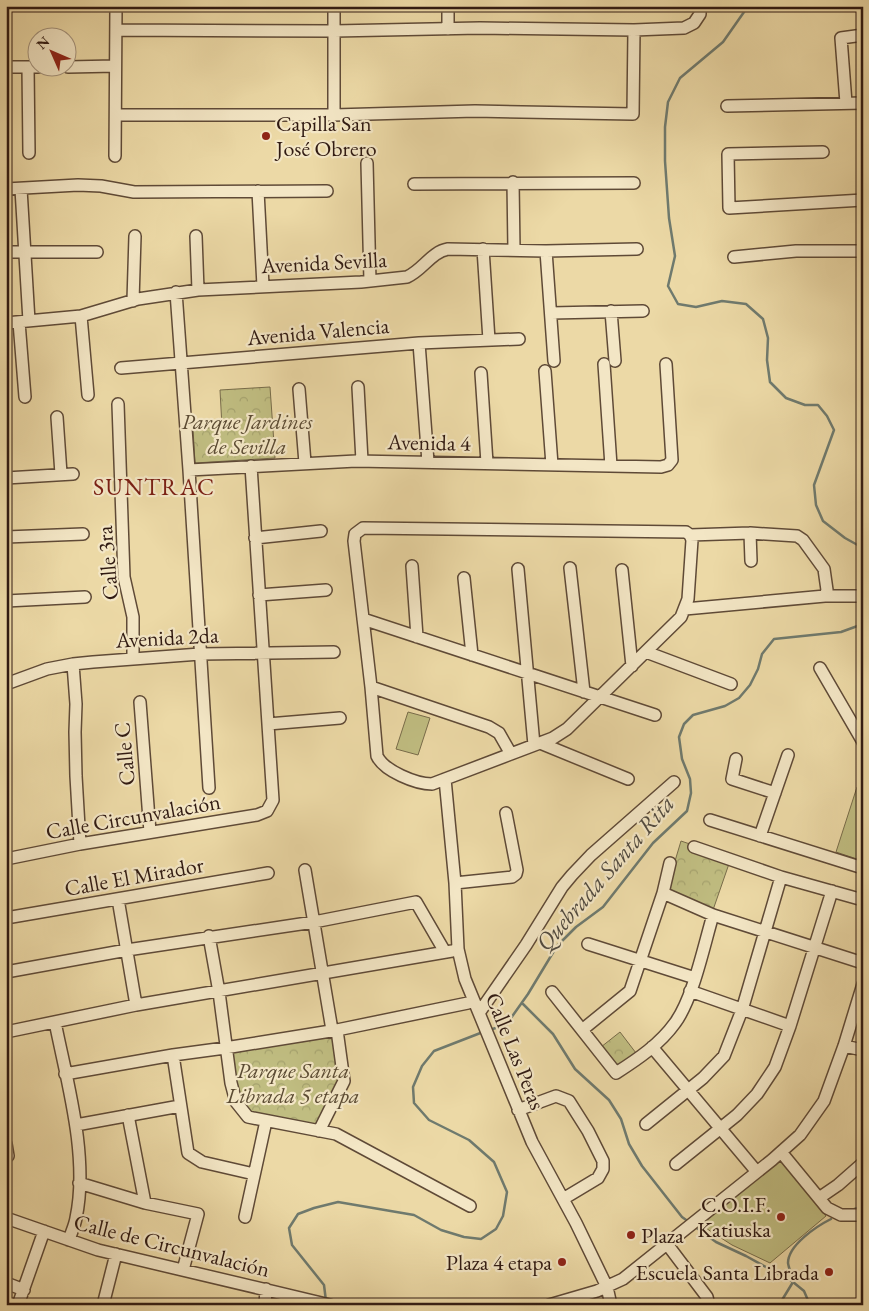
<svg xmlns="http://www.w3.org/2000/svg" width="869" height="1311" font-family="'EB Garamond',serif">
<style>
.grass{fill:#c0bd81;stroke:#786c4a}
.park{fill:url(#park-crowns);stroke:#786c4a}
.lines{fill:none;stroke-linecap:round;stroke-linejoin:round}
.stream{stroke:#6f7a6e;stroke-width:2.5}
.minor-casing{stroke:#5f4a37;stroke-width:14}
.minor{stroke:#f3e6c5;stroke-width:11}
.poi-dot{fill:#8f2418;stroke:#f3e6c5;stroke-width:2}
.labels{text-anchor:middle;stroke-width:4.5;stroke-linejoin:round;paint-order:stroke}
.poi-label{font-size:22px;fill:#301a12;stroke:#f3e6c5;text-anchor:end}
.street-label{font-size:22px;fill:#301a12;stroke:#f3e6c5}
.park-label{font-size:22px;font-style:italic;fill:#5b4b33;stroke:#f3e6c5}
.neighbourhood-label{font-size:24px;letter-spacing:1px;fill:#7a1f14;stroke:#f3e6c5}
.water-label{font-size:24px;font-style:italic;fill:#504a40;stroke:#f3e6c5}
</style>
<defs>
<pattern id="park-crowns" width="20" height="18" patternUnits="userSpaceOnUse" patternTransform="scale(1.25)"><rect width="20" height="18" fill="#c0bd81"/><path d="M2 6a3 3 0 1 1 6 0M12 15a3 3 0 1 1 6 0" fill="none" stroke="#a5a26e"/></pattern>
</defs>
<rect width="100%" height="100%" fill="#ecd9a6"/>
<filter id="stains"><feTurbulence type="fractalNoise" baseFrequency=".004" numOctaves="4"/><feColorMatrix values="0 0 0 0 .2 0 0 0 0 .09 0 0 0 0 .02 0 0 0 .5 -.17"/></filter>
<radialGradient id="worn" r=".72"><stop offset=".6" stop-color="#630" stop-opacity="0"/><stop offset="1" stop-color="#630" stop-opacity=".3"/></radialGradient>
<!-- grass -->
<path class="grass" d="M408,712L430,718L418,755L396,749Z
M857,787L863,788V861L836,852Z
M780,1160L826,1216L770,1263L732,1245L701,1225Z"/>
<!-- park -->
<path class="park" d="M270,387L275,458L195,463L193,429L222,427L220,390Z
M681,841L731,858L713,910L666,891Z
M332,1030L344,1081L319,1131L266,1121L236,1102L231,1052Z
M620,1032L636,1053L617,1067L601,1047Z"/>
<g class="lines">
<!-- stream -->
<path class="stream" d="M746,6L744,12L723,42L680,78L668,102L665,127V161L669,218L675,256L668,286L678,304L696,307L722,301L746,304L763,319L768,338L767,360L770,382L786,398L805,405H818L827,416L834,430L814,485L816,505L823,521L845,538L863,548
M522,1003L553,1034L575,1069L609,1100L621,1119L629,1144L642,1166L682,1217L689,1222
M489,1030L506,1025L528,994L557,946L576,927L603,907L653,843L687,811L691,793L690,779L682,759L679,737L684,724L693,715L725,706L739,698L750,685L758,669L762,654L774,639L841,632L863,624
M849,1211L863,1206
M694,1226L716,1242L746,1256L793,1282L804,1291L810,1305
M793,1282C792,1276 789,1269 788,1263C788,1245 817,1226 831,1219
M326,1301L324,1285L292,1245L289,1228L298,1214L314,1208L338,1202L414,1215L441,1230L464,1237L481,1239L496,1229L503,1216L507,1192L494,1162L469,1140L429,1120L414,1103L413,1087L422,1066L434,1051L483,1032
M779,1305L793,1282"/>
<!-- minor casing -->
<g class="minor-casing">
<path id="minor" d="M448,29V6
M116,30L334,31L480,28L634,30L684,28L694,23L700,14V6
M6,67H38
M28,67L29,153
M68,67L115,66
M846,103L841,38L863,35
M727,106L863,103
M116,115H334L475,111L633,114L634,30
M334,115V6
M823,152L728,154L729,208L863,200
M115,156L116,6
M367,163L370,281
M513,182L514,250
M414,184L634,183
M6,189L78,185L101,186L134,192L327,191
M21,189L29,321
M258,191L263,286
M196,236L198,290
M483,249L489,340
M546,251L554,361
M6,252H97
M734,257L796,251H863
M176,292L189,470L209,788
M133,301L135,236
M611,311L615,361
M551,313L643,311
M81,316L88,395
M19,322L25,397
M6,323L81,316L138,299L198,290L361,282L407,277C423,270 431,252 448,249L546,251L637,249
M419,343L428,462
M604,364L611,466
M121,368L419,343L519,339
M545,371L552,465
M481,373L487,463
M358,387L362,461
M299,389L305,463
M118,404L124,577L133,617V658
M57,417L61,474
M189,470L356,461L661,467L668,465L672,460L666,364
M6,478L73,474
M750,533L751,561
M690,535L692,540L688,599L681,617L567,729L553,738L432,784C416,784 384,771 377,756L371,687L354,541L355,534L363,528L686,532L690,535L750,533L797,536L803,540L824,569L827,590L825,596
M6,537L83,534
M255,538L321,531
M412,566L417,637
M570,568L584,692
M518,569L534,745
M622,570L632,666
M464,578L472,655
M259,595L326,590
M6,601L85,597
M685,609L825,596H863
M363,619L655,715
M646,652L731,684
M73,664L76,704L75,732L76,776L80,844
M820,668L863,742
M6,684L47,669L73,664L93,662L200,654L334,652
M371,687L489,727L499,733L511,754
M140,702L150,832
M268,724L340,718
M540,743L628,779
M736,759L732,779L775,793
M445,779L455,883L458,949L465,979L532,1142L576,1223L607,1287L611,1305
M710,820L863,868
M760,836L788,755
M694,847L781,877L863,900
M6,859L80,844L257,815L267,811L273,800L251,466
M305,870L332,1030
M455,883L512,877L516,874L517,870L506,813
M663,893L713,915L863,963
M118,899L136,1005
M6,918L268,873
M209,936L219,992L231,1083L236,1102L248,1117L336,1134L470,1206
M588,944L695,978
M6,972L127,950L314,922L416,902L445,952
M690,991L790,1026
M552,992L616,1073C638,1059 660,1044 675,1023C693,999 704,945 713,915
M479,1013L526,945L562,887L572,875L591,855L674,782
M55,1022C67,1082 89,1157 76,1218C75,1225 71,1233 69,1240
M582,1030L630,991L663,893L670,863
M6,1032L136,1005L452,951
M844,1046L863,1050
M652,1047L757,1172
M173,1055L188,1153L202,1162L254,1174
M65,1074L173,1055L225,1048L337,1030L468,1003
M518,1110L556,1096L569,1101L588,1131L603,1161V1169L598,1178L563,1199
M128,1115L145,1203
M646,1124L703,1078L724,1056L742,1010L781,877
M76,1125L180,1106
M319,1131L344,1081L337,1030
M6,1144L8,1156
M781,1152L827,1208L841,1215H863
M676,1164L737,1115L757,1094L775,1067L790,1026L832,891
M79,1183L145,1203L198,1214L183,1270
M819,1198L838,1185L863,1163
M245,1217L266,1121
M6,1218L98,1250L330,1305
M667,1244L707,1297L709,1305
M6,1283L24,1290
M18,1305L44,1231
M103,1305L116,1254
M265,1305L266,1289
M549,1305L597,1291L623,1279L772,1160L800,1135L824,1101L844,1046L863,984"/>
</g>
<!-- minor -->
<use href="#minor" class="minor"/>
</g>
<!-- markers -->
<g class="poi-dot">
<circle cx="266" cy="136" r="5"/>
<circle cx="781" cy="1217" r="5"/>
<circle cx="631" cy="1235" r="5"/>
<circle cx="562" cy="1262" r="5"/>
<circle cx="829" cy="1272" r="5"/>
</g>
<g class="labels">
<!-- poi labels -->
<g class="poi-label">
<text x="276" y="131" text-anchor="start">Capilla San<tspan x="276" dy="25">José Obrero</tspan></text>
<text x="771" y="1212">C.O.I.F.<tspan x="771" dy="25">Katiuska</tspan></text>
<text x="641" y="1243" text-anchor="start">Plaza</text>
<text x="552" y="1270">Plaza 4 etapa</text>
<text x="819" y="1280">Escuela Santa Librada</text>
</g>
<!-- street labels -->
<g class="street-label">
<text transform="translate(324 262) rotate(-3)" y="8">Avenida Sevilla</text>
<text transform="translate(318 331) rotate(-5)" y="8">Avenida Valencia</text>
<text transform="translate(429 442) rotate(1)" y="8">Avenida 4</text>
<text transform="translate(107 563) rotate(-95)" y="8">Calle 3ra</text>
<text transform="translate(167 637) rotate(-3)" y="8">Avenida 2da</text>
<text transform="translate(124 754) rotate(-95)" y="8">Calle C</text>
<text transform="translate(133 816) rotate(-10)" y="8">Calle Circunvalación</text>
<text transform="translate(134 876) rotate(-10)" y="8">Calle El Mirador</text>
<text transform="translate(516 1051) rotate(68)" y="8">Calle Las Peras</text>
<text transform="translate(172 1245) rotate(14)" y="8">Calle de Circunvalación</text>
</g>
<!-- park labels -->
<g class="park-label">
<text x="247" y="429">Parque Jardines<tspan x="247" dy="25">de Sevilla</tspan></text>
<text x="293" y="1078">Parque Santa<tspan x="293" dy="25">Librada 5 etapa</tspan></text>
</g>
<!-- neighbourhood labels -->
<g class="neighbourhood-label">
<text x="154" y="495">SUNTRAC</text>
</g>
<!-- water labels -->
<g class="water-label">
<text transform="translate(605 873) rotate(-49)" y="8">Quebrada Santa Rita</text>
</g>
</g>
<!-- margin -->
<rect width="869" height="1311" fill="none" stroke="#ecd9a6" stroke-width="25"/>
<rect x="8" y="8" width="854" height="1296" fill="none" stroke="#301a12" stroke-width="2.5"/>
<rect x="12" y="12" width="844" height="1286" fill="none" stroke="#301a12"/>
<!-- north arrow -->
<g transform="translate(52 52) rotate(315)"><circle r="24" fill="#f3e6c5" stroke="#a5947d"/>
<path d="M0-4L9 19L0 12L-9 19Z" fill="#8f2418"/>
<text y="-8" font-size="14" font-weight="bold" text-anchor="middle" fill="#301a12">N</text>
</g>
<rect width="100%" height="100%" filter="url(#stains)"/>
<rect width="100%" height="100%" fill="url(#worn)"/>
</svg>
